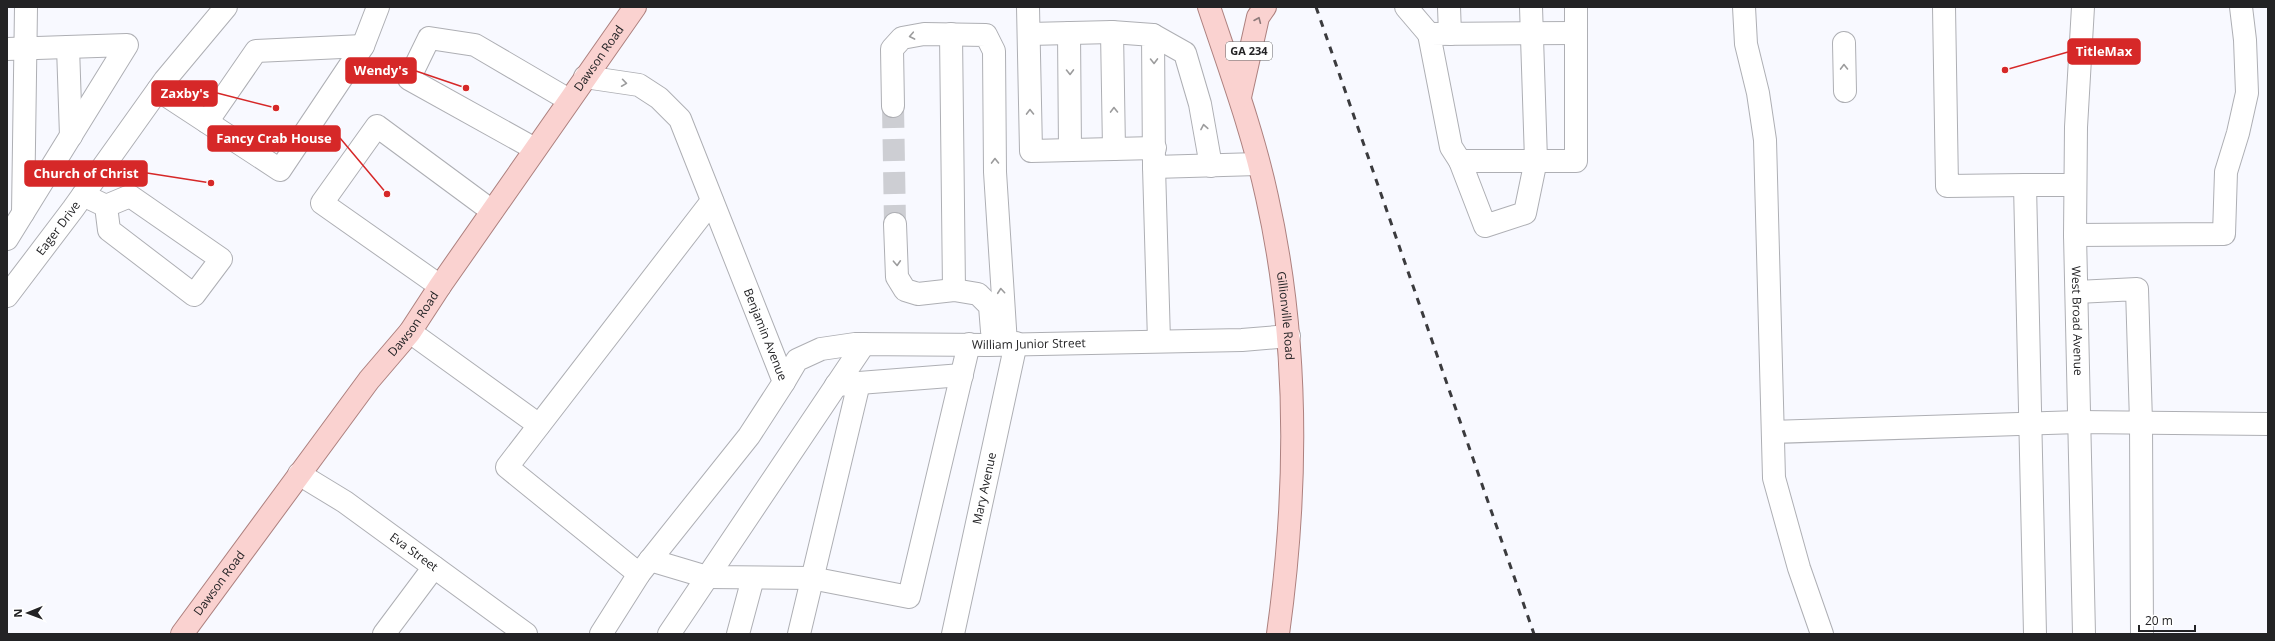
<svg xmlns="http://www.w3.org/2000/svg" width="2275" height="641" font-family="'Open Sans',sans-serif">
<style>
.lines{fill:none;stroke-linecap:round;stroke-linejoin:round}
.minor-tunnel{stroke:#cdced3;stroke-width:22;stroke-dasharray:22 11;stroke-linecap:butt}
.minor-casing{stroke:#aeafb4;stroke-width:24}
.major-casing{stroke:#ad817f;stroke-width:24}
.minor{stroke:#fff;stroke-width:22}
.major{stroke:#fad2d0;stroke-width:22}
.rail{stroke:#3b3b3e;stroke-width:3;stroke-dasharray:7 7;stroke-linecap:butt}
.oneway{stroke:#8e7a7a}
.oneway2{stroke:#9c9c9d}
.labels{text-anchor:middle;stroke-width:4;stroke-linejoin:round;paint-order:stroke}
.shield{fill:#fff;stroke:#656566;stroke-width:1}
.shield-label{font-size:11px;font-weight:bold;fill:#232325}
.street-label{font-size:12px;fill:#232325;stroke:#fff}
.leader{fill:none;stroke:#d62828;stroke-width:1.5}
.callout-dot{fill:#d62828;stroke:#fff;stroke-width:1.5}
.callout{fill:#d62828;stroke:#d62828;stroke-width:1.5}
.callout-label{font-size:13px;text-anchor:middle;font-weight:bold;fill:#fff}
</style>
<rect width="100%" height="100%" fill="#f8f9ff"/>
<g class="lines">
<!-- minor-tunnel -->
<path class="minor-tunnel" d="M893,106L895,224"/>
<!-- minor casing -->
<g class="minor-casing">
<g id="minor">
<path d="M1028,7L1031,151L1155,148"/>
<path d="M1406,7L1429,34"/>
<path d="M1449,7L1450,34"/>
<path d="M1531,7L1536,160L1525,213L1485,226L1460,161H1576V7"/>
<path d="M1744,7L1746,44L1758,93L1765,140L1774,478L1799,568L1822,634"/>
<path d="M1944,7L1947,186L2025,185"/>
<path id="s1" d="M2083,7L2076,127L2075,235L2084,634"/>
<path d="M1112,32L1114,149"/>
<path d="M1069,33L1070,150"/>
<path d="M951,34L954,290"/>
<path d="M1029,34L1112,32L1153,35L1154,167L1258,164"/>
<path d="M1153,35L1185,53L1200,104L1211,166"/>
<path d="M1844,43L1845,91"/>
<path d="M68,47L71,136"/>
<path d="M7,49L127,45L7,239"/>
<path id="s2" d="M585,77L639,85L659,98L680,119L784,382L749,436L639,574L601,634"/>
<path d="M158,90L280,170L363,46L378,7"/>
<path d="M893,106L892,49L902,38L924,34L986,35L994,51L995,172L1006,344"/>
<path d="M207,122L256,51L363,46"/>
<path d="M535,149L409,79L429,38L475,45L569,100"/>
<path d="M1460,161L1451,147L1429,34L1576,33"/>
<path d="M1154,167L1159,341"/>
<path d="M83,195L106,206L109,230L194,295L221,259L130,196L106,206"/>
<path d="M23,213L26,7"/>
<path d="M895,224L897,277L905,290L918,294L954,290L978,294L990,306L992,331"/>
<path d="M2075,235L2224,234L2226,172L2238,133L2247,93L2245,40L2241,7"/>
<path d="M440,286L322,203L377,126L492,211"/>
<path d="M2077,292L2137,289L2141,422L2142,634"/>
<path id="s3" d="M7,296L73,209L165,80L226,7"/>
<path d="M410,332L539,425"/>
<path id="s4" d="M784,382L797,360L821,349L855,344L988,345L1242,340L1289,336"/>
<path d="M859,383L962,375"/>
<path d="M1774,432L2079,422L2268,424"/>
<path id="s5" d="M299,474L345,502L526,634"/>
<path d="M650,560L707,577L811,578L909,597L969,344"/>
<path d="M639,574L507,467L712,201"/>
<path d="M384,634L434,567"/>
<path d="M669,634L864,344"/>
<path d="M738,634L753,578"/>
<path d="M799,634L859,383L836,385"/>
<path id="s6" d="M953,634L1016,343"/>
<path d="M2035,634L2025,185H2075"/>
</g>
</g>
<!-- major casing -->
<g class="major-casing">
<g id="major">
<path id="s7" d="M1209,7C1230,70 1253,132 1267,197C1299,340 1298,490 1278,634"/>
<path d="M1240,97L1258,17L1265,7"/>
<path id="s8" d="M182,634L369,380L410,332L440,286L635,7"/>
</g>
</g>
<!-- minor -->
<use href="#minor" class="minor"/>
<!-- major -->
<use href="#major" class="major"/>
<!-- rail -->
<path class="rail" d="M1316,7L1534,634"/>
</g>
<!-- one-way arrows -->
<defs><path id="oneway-chevron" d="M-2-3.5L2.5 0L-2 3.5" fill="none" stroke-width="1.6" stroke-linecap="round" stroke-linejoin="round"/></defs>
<use class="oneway" href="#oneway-chevron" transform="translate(1258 20) rotate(-67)"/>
<g class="oneway2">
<use href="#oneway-chevron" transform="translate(912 36) rotate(169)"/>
<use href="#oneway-chevron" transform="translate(1154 61) rotate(89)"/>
<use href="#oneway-chevron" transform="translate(1844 67) rotate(-91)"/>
<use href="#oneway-chevron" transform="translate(1070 72) rotate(89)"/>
<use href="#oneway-chevron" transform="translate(624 83) rotate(8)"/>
<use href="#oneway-chevron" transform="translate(1114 110) rotate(-91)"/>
<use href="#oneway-chevron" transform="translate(1030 112) rotate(-91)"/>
<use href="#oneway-chevron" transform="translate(1204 127) rotate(-100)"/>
<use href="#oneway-chevron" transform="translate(995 161) rotate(-91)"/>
<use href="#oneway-chevron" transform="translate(897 263) rotate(87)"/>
<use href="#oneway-chevron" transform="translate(1001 291) rotate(-95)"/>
</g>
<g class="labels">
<!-- shield labels -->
<rect class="shield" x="1226" y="42" width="46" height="18" rx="3"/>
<g class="shield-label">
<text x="1249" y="55">GA 234</text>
</g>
<!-- street labels -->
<g class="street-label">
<text dy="4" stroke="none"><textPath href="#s8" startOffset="711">Dawson Road</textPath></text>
<text dy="4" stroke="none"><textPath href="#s3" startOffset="85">Eager Drive</textPath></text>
<text dy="4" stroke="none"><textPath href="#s7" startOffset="319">Gillionville Road</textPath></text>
<text dy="4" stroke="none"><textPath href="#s1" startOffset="314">West Broad Avenue</textPath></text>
<text dy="4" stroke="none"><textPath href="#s8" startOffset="387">Dawson Road</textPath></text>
<text dy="4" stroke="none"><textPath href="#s2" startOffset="340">Benjamin Avenue</textPath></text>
<text dy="4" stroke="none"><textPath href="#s4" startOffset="260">William Junior Street</textPath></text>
<text dy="4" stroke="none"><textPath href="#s6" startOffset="149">Mary Avenue</textPath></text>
<text dy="4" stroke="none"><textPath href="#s5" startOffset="139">Eva Street</textPath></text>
<text dy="4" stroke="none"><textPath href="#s8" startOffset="63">Dawson Road</textPath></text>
</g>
</g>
<!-- callouts -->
<path class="leader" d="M2005 70L2068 52M466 88L416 71M276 108L217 93M387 194L340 138M211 183L147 173"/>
<g class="callout-dot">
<circle cx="2005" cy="70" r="4"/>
<circle cx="466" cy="88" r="4"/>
<circle cx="276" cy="108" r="4"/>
<circle cx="387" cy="194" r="4"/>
<circle cx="211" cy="183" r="4"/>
</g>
<g class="callout">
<rect x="2068" y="39" width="72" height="25" rx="4"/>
<rect x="346" y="58" width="70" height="25" rx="4"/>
<rect x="152" y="81" width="65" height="25" rx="4"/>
<rect x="208" y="126" width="132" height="25" rx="4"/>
<rect x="25" y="161" width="122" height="25" rx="4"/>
</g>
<g class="callout-label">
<text x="2104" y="56">TitleMax</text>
<text x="381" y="75">Wendy's</text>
<text x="185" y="98">Zaxby's</text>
<text x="274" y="143">Fancy Crab House</text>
<text x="86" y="178">Church of Christ</text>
</g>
<!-- border -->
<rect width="2275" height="641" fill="none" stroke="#232325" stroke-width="16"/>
<!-- north arrow -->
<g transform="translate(28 613) rotate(269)" stroke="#ffffff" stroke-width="3" paint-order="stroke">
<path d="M0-3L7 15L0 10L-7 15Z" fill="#232325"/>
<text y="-6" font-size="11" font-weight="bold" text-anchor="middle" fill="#232325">N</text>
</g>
<!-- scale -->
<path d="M2139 625v6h56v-6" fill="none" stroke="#232325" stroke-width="2"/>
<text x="2145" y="625" font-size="12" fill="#232325" stroke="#ffffff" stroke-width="3" paint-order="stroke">20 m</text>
</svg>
